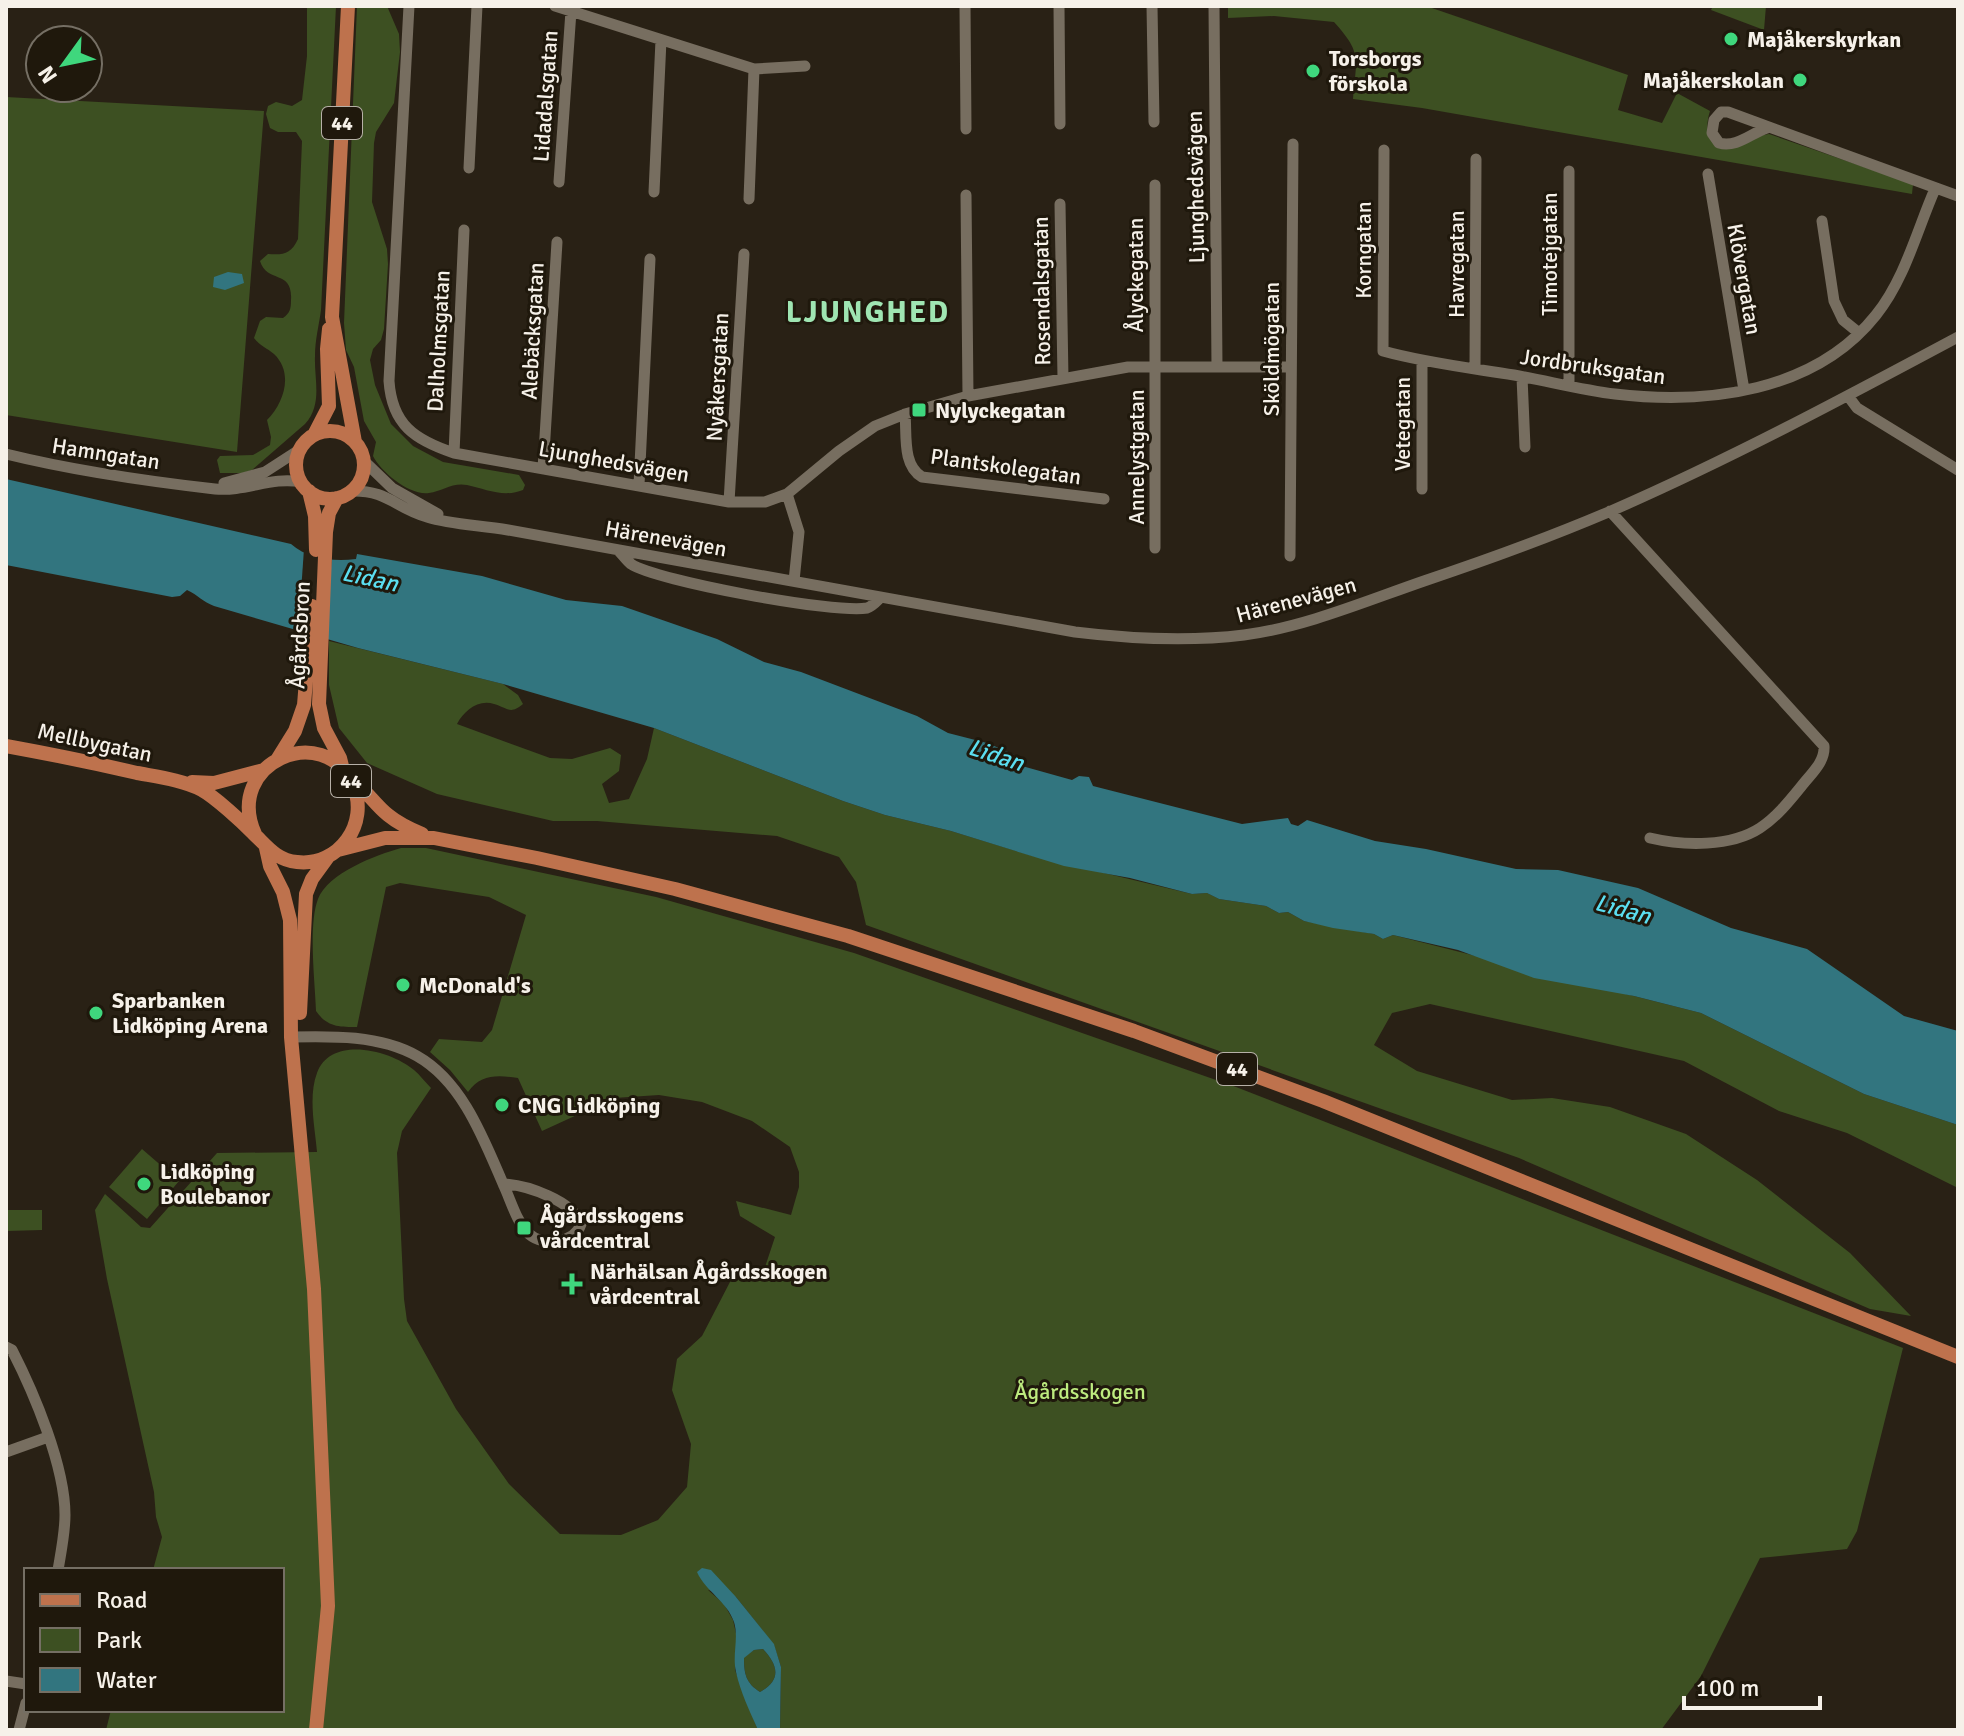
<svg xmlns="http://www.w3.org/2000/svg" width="1964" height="1736" font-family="Signika,sans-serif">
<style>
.green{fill:#3d5022}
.water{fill:#32757f;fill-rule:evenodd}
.pier{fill:#292115}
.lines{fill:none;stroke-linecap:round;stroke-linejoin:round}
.minor{stroke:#776e60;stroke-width:11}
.major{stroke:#be724d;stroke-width:14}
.poi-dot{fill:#3fd77d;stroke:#1f180c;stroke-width:3}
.labels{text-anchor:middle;stroke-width:6;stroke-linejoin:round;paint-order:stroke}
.shield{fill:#1f180c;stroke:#b6b0a7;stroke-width:2}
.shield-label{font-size:20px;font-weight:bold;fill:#f6f1e9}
.poi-label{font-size:22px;font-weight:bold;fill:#f6f1e9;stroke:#1f180c;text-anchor:start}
.street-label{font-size:22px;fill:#f6f1e9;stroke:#1f180c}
.park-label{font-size:22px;fill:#bdeb7f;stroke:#1f180c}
.water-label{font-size:24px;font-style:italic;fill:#5bdef0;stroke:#1f180c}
.district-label{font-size:30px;font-weight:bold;letter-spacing:2px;fill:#9fe5b2;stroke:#1f180c}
</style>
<rect width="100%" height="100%" fill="#292115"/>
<!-- green -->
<path class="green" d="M307,6H336L321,310C319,325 315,340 315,356C314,380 323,404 305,424L252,470L243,473H220L217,460L220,456L253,455L270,445L271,437L267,420C284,403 294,373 274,354C267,348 260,346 254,338L260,321L266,317L283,318C290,313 291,309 291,300C293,269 267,284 260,261L268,254C284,255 291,254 298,239L302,141L296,132H278L270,128L266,114L268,106L276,102L292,106L302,100L307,56Z
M357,6H387L399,34L400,52L394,103L376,132L374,143L372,202L387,249L388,264L384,329L381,340L373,349L370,360L375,385L391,424L413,446L443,462L519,475L525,485L523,490C503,498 486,489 467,485C453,482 442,491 429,493C410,496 381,472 373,456L376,442L364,421L354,367L346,350L344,323Z
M1228,6H1426L1628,75L1618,110L1662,123L1677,93L1710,111C1706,124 1706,134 1715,144L1769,134L1913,184L1912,194L1422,108L1353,99C1356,58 1363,54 1334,22L1274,16L1228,18Z
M1713,6H1766L1764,30L1711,10Z
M6,97L264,111L237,452L6,415Z
M329,641L503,684L518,695L523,704C510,715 508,708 494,704C478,699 464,711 457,724L550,758L572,759L610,748L621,755L619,771L602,784L609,803L629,799L647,759L654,728L843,801L885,815L951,831L1033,856L1192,894L1207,893L1219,899L1266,906L1279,913L1288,912L1304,921L1374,934L1383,939L1393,935L1701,1013L1864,1094L1958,1125V1188L1847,1133L1779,1111L1684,1061L1430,1004L1392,1013L1374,1045L1417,1071L1512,1100L1552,1098L1610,1107L1686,1134L1757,1180L1850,1253L1911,1316L1870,1309L1519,1158L866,925L856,882L839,857L777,836L597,821H553L437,794L367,763L339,728L329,685Z
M401,848H426L656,897L854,953L1236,1087L1903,1348L1857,1531L1847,1549L1760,1558L1701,1676L1661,1730H780L781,1667L774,1645L736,1597L708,1590L724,1604L733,1620L737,1638L735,1670L758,1730H106L111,1710H282V1570H153L162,1537L156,1517L154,1492L107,1279L95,1210L105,1194L141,1227L150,1228L217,1153L317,1152C315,1128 308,1097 317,1073C331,1035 390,1050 414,1070C420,1075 425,1082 431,1088L402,1131L397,1153L404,1299L407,1321L456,1409L509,1484L560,1534L621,1535L658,1520L687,1487L691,1444L672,1390L677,1359L702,1336L731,1280L762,1276L775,1237L740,1216L736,1201L791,1215L799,1187V1172L790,1147L752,1121L702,1102L659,1095L614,1098L542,1131L518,1078C497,1075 481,1074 468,1092L450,1070L430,1052L439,1039L482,1042L492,1030L526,915L489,897L400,883L386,887L357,1027C339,1027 327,1027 316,1011C315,982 308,925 318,899C328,873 376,855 401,848Z
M142,1149L179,1181L147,1219L109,1187Z
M6,1210H42V1230L6,1231Z
M763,1649C778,1665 782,1680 760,1692C746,1683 744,1674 744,1657L754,1650Z"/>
<!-- water -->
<path class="water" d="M228,272L242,274L244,283L225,290L213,287L214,277Z
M6,479L291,544C308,559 334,562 356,559L357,554L482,576L566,600L622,606L717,639L764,662L801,672L917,716L948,733L987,743L1013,754L1022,766L1072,780L1079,776L1089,777L1093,786L1242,824L1288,818L1291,824L1298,826L1307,820L1375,841L1426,849L1516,869L1558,870L1638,888L1731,928L1807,949L1904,1016L1958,1031V1125L1864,1094L1701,1013L1634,996L1534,978L1458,950L1393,935L1383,939L1374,934L1333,928L1304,921L1288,912L1279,913L1266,906L1219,899L1207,893L1192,894L1130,878L1064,866L951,831L885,815L843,801L654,728L503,684L358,648L214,606C203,602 198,595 187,590L180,596L172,597L6,565Z
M702,1568L711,1570L736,1597L774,1644L781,1667L780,1730H758C750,1712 740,1691 736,1672C732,1655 739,1638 734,1622C727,1601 706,1592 697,1572ZM763,1649C778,1665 782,1680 760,1692C746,1683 744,1674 744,1658L754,1650Z"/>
<!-- pier -->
<path class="pier" d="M304,549L332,555L325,642L298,634Z"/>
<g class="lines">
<!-- minor -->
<path class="minor" d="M409,6L389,381C392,425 415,440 454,453L729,502H765L787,494L839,451L875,426L905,414L968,396L1128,367H1291
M555,6L754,69L805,66
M965,6L966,129
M1059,6L1060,124
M1152,6L1154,122
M1214,6L1217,367
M1767,128C1751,133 1737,148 1719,143L1712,133L1714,120L1721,112H1728L1958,196
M1384,150L1383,351C1426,363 1471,368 1514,375C1548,381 1582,390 1615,394C1707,405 1815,392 1876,315C1905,279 1917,230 1935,189
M469,168L477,6
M1569,171V385
M1708,174L1744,390
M559,182L571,11
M1155,185V548
M654,192L661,40
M966,195L968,396
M749,199L754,69
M1060,204L1063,378
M1822,221L1834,301L1843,320L1859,333
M1475,368L1476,159
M1522,377L1525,447
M1848,396L1857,408L1958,470
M905,414C907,435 902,465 922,477L1104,499
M454,453L464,230
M6,454C75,471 145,481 215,489C246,492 272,476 301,482
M363,460L392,488L438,514
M543,469L557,242
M224,483L265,472L299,450
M639,485L650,259
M1422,489V360
M351,491C388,490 395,508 427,517C452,525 482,525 508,530L1075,632C1132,639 1187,642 1244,635C1305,627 1366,601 1424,581C1487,560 1550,537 1611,511C1730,459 1844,398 1958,337
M787,494L799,532L794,581
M729,502L744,254
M1610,511L1824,746C1825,761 1813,772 1804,783C1791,799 1777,817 1760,828C1731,847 1684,846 1650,838
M618,550C622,554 627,561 631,564C656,581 836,614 867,608C873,606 876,602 881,597
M1290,556L1293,144
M291,1037C332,1036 380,1035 417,1056C463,1082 484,1140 504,1186C511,1201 517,1223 529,1234C544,1247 575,1243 581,1224C573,1201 527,1185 504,1184
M6,1347L12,1350C34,1393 65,1466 65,1515C65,1533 61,1552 58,1570
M6,1452L48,1437
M6,1681L26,1684
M19,1730L26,1703"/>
<!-- major -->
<path class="major" d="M348,6L332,317L355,442
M296 465a34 34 0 1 1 68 0a34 34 0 1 1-68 0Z
M314,435L329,406L327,349L329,329
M309,491L315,516L316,550
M337,498L329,513L326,532L319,704L324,728L340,758L343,770
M6,746C50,754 94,763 137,773C158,777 182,780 202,790C215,797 242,822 253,833C267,846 276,860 297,862C339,867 370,823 353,785C324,719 223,763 255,834
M277,760L295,731L304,705L312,606
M351,780C366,789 374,804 388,815C399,824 410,829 422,834
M192,782L214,783L264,770
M266,848L270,866L283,892L290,920L291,1037L314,1289L328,1606L316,1730
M338,850L385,838H434L537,858L675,889L848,936L1134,1031L1323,1101L1958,1357
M300,1013L306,894L312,879L328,857"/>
</g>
<!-- markers -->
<g class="poi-dot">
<circle cx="1731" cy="39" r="8"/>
<circle cx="1313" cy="71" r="8"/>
<circle cx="1800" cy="80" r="8"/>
<rect x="911" y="402" width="16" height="16" rx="4"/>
<circle cx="403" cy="985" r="8"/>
<circle cx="96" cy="1013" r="8"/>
<circle cx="502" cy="1105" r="8"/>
<circle cx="144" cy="1184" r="8"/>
<rect x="516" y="1220" width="16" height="16" rx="4"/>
<path d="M568 1272h8v8h8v8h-8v8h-8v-8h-8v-8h8z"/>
</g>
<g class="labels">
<!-- shield labels -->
<g class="shield">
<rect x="322" y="107" width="40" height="32" rx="6"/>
<rect x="331" y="765" width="40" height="32" rx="6"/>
<rect x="1217" y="1053" width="40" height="32" rx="6"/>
</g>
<g class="shield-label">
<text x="342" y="130">44</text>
<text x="351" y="788">44</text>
<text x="1237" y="1076">44</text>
</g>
<!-- poi labels -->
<g class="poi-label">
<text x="1747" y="47">Majåkerskyrkan</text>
<text x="1329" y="66">Torsborgs<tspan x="1329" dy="25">förskola</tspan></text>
<text x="1784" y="88" text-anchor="end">Majåkerskolan</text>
<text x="935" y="418">Nylyckegatan</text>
<text x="419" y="993">McDonald's</text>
<text x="112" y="1008">Sparbanken<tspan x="112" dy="25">Lidköping Arena</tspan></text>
<text x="518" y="1113">CNG Lidköping</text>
<text x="160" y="1179">Lidköping<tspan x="160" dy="25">Boulebanor</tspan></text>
<text x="540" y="1223">Ågårdsskogens<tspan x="540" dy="25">vårdcentral</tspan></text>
<text x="590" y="1279">Närhälsan Ågårdsskogen<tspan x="590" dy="25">vårdcentral</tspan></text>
</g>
<!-- street labels -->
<g class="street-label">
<text transform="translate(545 96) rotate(-86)" y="8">Lidadalsgatan</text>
<text transform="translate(1195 187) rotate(-91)" y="8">Ljunghedsvägen</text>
<text transform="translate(1363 250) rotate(-90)" y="8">Korngatan</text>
<text transform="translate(1549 254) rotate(-90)" y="8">Timotejgatan</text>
<text transform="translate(1456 264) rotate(-90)" y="8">Havregatan</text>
<text transform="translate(1135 275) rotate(-90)" y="8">Ålyckegatan</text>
<text transform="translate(1745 279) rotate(80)" y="8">Klövergatan</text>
<text transform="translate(1041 291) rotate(-91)" y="8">Rosendalsgatan</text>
<text transform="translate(532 331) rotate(-87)" y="8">Alebäcksgatan</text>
<text transform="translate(438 341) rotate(-87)" y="8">Dalholmsgatan</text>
<text transform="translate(1271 349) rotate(-90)" y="8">Sköldmögatan</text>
<text transform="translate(1593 366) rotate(8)" y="8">Jordbruksgatan</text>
<text transform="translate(717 377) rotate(-87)" y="8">Nyåkersgatan</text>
<text transform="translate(1402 424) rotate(-90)" y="8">Vetegatan</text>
<text transform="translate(106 453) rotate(9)" y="8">Hamngatan</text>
<text transform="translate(1136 457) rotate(-90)" y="8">Annelystgatan</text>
<text transform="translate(614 461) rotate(10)" y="8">Ljunghedsvägen</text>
<text transform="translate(1006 466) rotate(8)" y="8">Plantskolegatan</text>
<text transform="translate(666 538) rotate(10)" y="8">Härenevägen</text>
<text transform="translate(1296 599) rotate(-15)" y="8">Härenevägen</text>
<text transform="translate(299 635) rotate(-87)" y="8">Ågårdsbron</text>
<text transform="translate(95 742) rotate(12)" y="8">Mellbygatan</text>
</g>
<!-- park labels -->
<g class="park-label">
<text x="1080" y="1399">Ågårdsskogen</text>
</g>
<!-- water labels -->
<g class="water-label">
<text transform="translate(370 578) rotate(12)" y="8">Lidan</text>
<text transform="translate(996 755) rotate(18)" y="8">Lidan</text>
<text transform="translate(1623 909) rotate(15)" y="8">Lidan</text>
</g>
<!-- district labels -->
<g class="district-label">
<text x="868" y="322">LJUNGHED</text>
</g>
</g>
<!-- border -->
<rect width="1964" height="1736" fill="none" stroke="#f6f1e9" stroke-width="16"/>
<!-- legend -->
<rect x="24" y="1568" width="260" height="144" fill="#1f180c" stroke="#756f64" stroke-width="2"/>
<rect x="40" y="1594" width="40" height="12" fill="#be724d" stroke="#756f64" stroke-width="2"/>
<text x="96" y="1608" font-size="24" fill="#f6f1e9">Road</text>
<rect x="40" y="1628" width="40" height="24" fill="#3d5022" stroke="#756f64" stroke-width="2"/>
<text x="96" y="1648" font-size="24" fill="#f6f1e9">Park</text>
<rect x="40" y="1668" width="40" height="24" fill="#32757f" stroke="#756f64" stroke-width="2"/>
<text x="96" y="1688" font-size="24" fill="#f6f1e9">Water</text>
<!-- north arrow -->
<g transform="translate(64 64) rotate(237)"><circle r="38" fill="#1f180c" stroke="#756f64" stroke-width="2"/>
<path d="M0-6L14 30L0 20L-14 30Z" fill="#3fd77d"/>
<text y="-12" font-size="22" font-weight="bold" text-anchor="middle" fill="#f6f1e9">N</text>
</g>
<!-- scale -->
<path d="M1684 1696v12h136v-12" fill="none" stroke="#f6f1e9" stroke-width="4"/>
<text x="1696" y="1696" font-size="24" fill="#f6f1e9" stroke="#1f180c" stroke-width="6" paint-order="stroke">100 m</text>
</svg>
